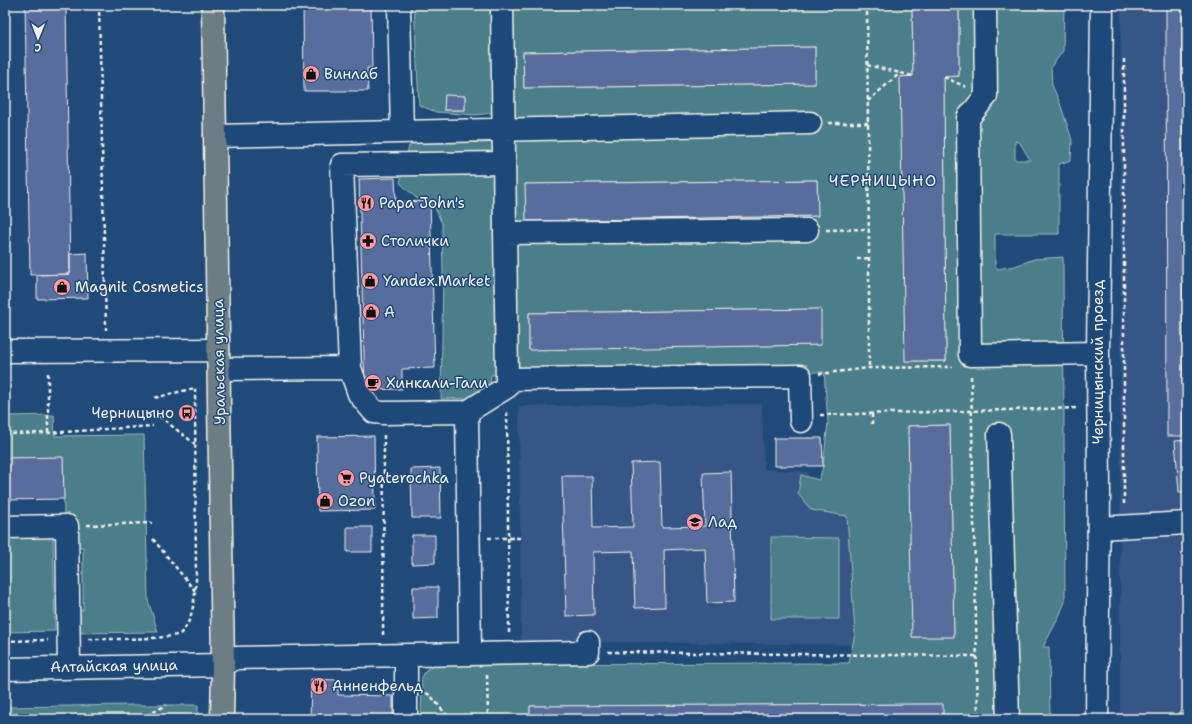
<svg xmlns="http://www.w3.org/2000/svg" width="1192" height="724" font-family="'Shantell Sans',sans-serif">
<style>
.built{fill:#345786}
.green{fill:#4b7e8b;stroke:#a0b8ba;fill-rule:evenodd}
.building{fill:#566d9d;stroke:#f4f1e8}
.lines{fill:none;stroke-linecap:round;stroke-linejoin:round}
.minor-casing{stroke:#f4f1e8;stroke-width:25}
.major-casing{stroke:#f4f1e8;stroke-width:25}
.path{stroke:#f4f1e8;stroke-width:2.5;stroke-dasharray:4 3;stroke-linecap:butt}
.minor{stroke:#1f4a7a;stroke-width:22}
.major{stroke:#6c7e84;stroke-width:22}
.labels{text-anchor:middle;stroke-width:3;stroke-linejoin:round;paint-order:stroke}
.poi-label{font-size:15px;fill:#f4f1e8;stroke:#1f4a7a;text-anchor:start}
.street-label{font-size:15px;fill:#f4f1e8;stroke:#1f4a7a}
.neighbourhood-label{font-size:16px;letter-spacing:1px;fill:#f4f1e8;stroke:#1f4a7a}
</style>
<rect width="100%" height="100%" fill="#1f4a7a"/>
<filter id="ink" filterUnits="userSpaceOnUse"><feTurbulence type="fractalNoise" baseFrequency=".025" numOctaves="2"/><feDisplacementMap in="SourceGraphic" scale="8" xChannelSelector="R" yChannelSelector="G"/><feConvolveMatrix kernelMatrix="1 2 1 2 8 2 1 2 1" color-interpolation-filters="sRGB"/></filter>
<g filter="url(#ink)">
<!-- built -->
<path class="built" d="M1121,5H1187V719H1120Z
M762,404L764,469L808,472L810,501L869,506L873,645L588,642L521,643L519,406Z"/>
<!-- green -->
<path class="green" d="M414,5H912L913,76L900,77L906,361H946L944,77L959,76V5H1064L1063,51L1051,67L1052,85L1060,103L1072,140L1071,160L1059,164V234H995V265L997,269L1015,266L1034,259L1063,257L1065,602L1058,619L1043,647H1049L1050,719H943L942,704L530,706V719H421L422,677L427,669L436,665L445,664L849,663L855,633L847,516L811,510L798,494L801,475L819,480L823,466L828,422L824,372L491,375L489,398L441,399L443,273L442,224L434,206L415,197L400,183L409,146L425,133L480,143L499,142L515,130V110L475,115L436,112L419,105ZM815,47V84L524,88L523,52ZM445,96H465V110H445ZM1015,141L1020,143L1030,160H1015ZM817,180V216L526,221V184ZM820,309L821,345L529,349V313ZM950,425L954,636L913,637L908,426Z
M54,415L55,436L144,435L148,600L158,632L75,633L74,610H83V547H73L64,518L63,458H5V416Z
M53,535L55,631L5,632V536Z
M771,537L839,538V619H771Z
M131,705H198V719H5V707Z"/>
<!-- building -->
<path class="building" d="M25,5H66L70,274L30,275Z
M303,5H371L372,68H367L368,91H304Z
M912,5H959V76L944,77L946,361H905L900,77L913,76Z
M1166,5H1182L1183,436H1167Z
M815,47V84L524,88L523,52Z
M445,95L465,96V110H444Z
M395,178L396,202L430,201L435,368L402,369V389L365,390L359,179Z
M817,180L818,216L526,221L525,184Z
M87,253L88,298L37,299V275L70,274V254Z
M821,309V345L529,350V313Z
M950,425L954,637H912L908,426Z
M374,436L375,510L318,511L317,437Z
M774,438H822L823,466H774Z
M1187,440V492H1179L1175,441Z
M63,457L64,499L5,500V458Z
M660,462L662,527L705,526L703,473L731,472L734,602L707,603L705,548L664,550L665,607L635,608L633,551L593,552L594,615L566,616L562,476H592L593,528L633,527L631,463Z
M440,468L441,518H412L411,469Z
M347,527H372V552H347Z
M412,535H435V563L412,564Z
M413,587H438V618L413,619Z
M311,679L338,680V695L393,696V719H310Z
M943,704V719H530V706Z
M1179,712H1187V719H1179Z"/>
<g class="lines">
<!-- minor casing -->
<g class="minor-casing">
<path id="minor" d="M399,5L402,132
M502,5L507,379
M985,5L986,96L968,118L970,355L1098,353
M215,136L810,123
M505,233L807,230
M5,351L218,350
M219,369L350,368
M467,412L384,413L374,412L359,394L350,368L342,165L504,163
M999,434L1008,719
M5,527L67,526L69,667
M1099,528L1187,523
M470,654L588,652V642
M5,669L223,665L236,658L470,654L467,412L507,387V379L800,376L801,421
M406,719V656
M1097,719L1099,491L1098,353L1102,5"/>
</g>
<!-- major casing -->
<g class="major-casing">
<path id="major" d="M213,5L223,665L222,719"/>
</g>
<!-- path -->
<path class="path" d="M99,5L106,330
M867,5L869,258V368
M1124,59V506
M867,65L913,76
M944,77L966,87
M868,101L900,73
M829,123H868
M5,201L7,331
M826,230L869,229
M857,259L869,258
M819,374L869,368L953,367
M971,376L978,719
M154,412L195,444
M507,412L509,633
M872,414V424
M820,415L1079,408
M48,433V371
M5,434L48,433L153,426
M87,525L152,523
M488,538H520
M153,539L195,591
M383,635L384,434
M89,639C104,639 173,640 181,633C193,621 194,600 196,584L195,388L154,398
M5,641L48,640
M608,652L977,656
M487,675L488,719
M426,693L430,695L450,719
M141,719L166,705"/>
<!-- minor -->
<use href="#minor" class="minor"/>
<!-- major -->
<use href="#major" class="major"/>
</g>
</g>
<!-- icons -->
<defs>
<g id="shop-disc" transform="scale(0.9)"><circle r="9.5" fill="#ff9aa2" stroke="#1f4a7a"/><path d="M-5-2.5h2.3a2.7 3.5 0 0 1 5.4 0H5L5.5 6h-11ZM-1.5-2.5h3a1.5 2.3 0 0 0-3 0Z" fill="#111"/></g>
<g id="restaurant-disc" transform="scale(0.9)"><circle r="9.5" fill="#ff9aa2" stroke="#1f4a7a"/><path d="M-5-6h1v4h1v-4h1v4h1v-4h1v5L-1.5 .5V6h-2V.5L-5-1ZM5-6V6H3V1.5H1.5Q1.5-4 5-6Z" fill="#111"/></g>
<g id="pharmacy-disc" transform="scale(0.9)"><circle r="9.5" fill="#ff9aa2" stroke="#1f4a7a"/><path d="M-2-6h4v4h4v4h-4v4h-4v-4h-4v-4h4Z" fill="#111"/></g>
<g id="cafe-disc" transform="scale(0.9)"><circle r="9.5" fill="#ff9aa2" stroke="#1f4a7a"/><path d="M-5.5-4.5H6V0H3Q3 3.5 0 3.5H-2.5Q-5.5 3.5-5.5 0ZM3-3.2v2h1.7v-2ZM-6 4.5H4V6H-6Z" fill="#111"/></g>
<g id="bus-disc" transform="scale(0.9)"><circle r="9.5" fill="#ff9aa2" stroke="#1f4a7a"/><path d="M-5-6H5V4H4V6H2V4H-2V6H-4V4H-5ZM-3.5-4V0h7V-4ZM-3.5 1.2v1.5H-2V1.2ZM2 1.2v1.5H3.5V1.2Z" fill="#111"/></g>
<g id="supermarket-disc" transform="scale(0.9)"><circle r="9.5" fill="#ff9aa2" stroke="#1f4a7a"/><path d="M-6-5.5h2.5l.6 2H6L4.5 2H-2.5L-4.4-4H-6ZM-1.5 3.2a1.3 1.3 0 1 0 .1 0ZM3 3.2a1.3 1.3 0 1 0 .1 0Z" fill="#111"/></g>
<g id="school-disc" transform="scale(0.9)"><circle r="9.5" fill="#ff9aa2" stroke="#1f4a7a"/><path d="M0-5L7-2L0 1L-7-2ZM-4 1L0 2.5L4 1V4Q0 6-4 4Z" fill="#111"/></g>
</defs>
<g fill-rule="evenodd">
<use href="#shop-disc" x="311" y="74"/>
<use href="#restaurant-disc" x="366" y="203"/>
<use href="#pharmacy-disc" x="368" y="241"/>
<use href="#shop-disc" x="370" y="281"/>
<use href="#shop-disc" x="62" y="287"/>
<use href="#shop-disc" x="371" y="312"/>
<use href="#cafe-disc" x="373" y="383"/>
<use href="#bus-disc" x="187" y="413"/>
<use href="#supermarket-disc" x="346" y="478"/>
<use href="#shop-disc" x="325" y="501"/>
<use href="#school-disc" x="695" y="522"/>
<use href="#restaurant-disc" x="319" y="686"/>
</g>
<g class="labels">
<!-- poi labels -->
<g class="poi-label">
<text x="324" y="79">Винлаб</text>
<text x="379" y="208">Papa John's</text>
<text x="381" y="246">Столички</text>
<text x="383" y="286">Yandex.Market</text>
<text x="75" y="292">Magnit Cosmetics</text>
<text x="384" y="317">А</text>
<text x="386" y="388">Хинкали-Гали</text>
<text x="174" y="418" text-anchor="end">Черницыно</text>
<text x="359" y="483">Pyaterochka</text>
<text x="338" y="506">Ozon</text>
<text x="708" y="527">Лад</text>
<text x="332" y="691">Анненфельд</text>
</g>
<!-- street labels -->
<g class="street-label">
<text transform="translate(219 362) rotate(-91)" y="5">Уральская улица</text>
<text transform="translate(1098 362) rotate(-90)" y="5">Черницынский проезд</text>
<text transform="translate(114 666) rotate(-1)" y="5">Алтайская улица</text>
</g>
<!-- neighbourhood labels -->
<g class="neighbourhood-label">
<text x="883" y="186">ЧЕРНИЦЫНО</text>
</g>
</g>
<!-- margin -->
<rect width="1192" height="724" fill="none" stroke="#1f4a7a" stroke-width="20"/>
<rect x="10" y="10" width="1172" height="704" fill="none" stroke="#f4f1e8" stroke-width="1.5" filter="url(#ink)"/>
<!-- north arrow -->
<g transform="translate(38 38) rotate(181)" stroke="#1f4a7a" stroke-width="3" paint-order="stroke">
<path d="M0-3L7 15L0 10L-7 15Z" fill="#f4f1e8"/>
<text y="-6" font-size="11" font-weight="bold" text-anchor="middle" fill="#f4f1e8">С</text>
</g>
</svg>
